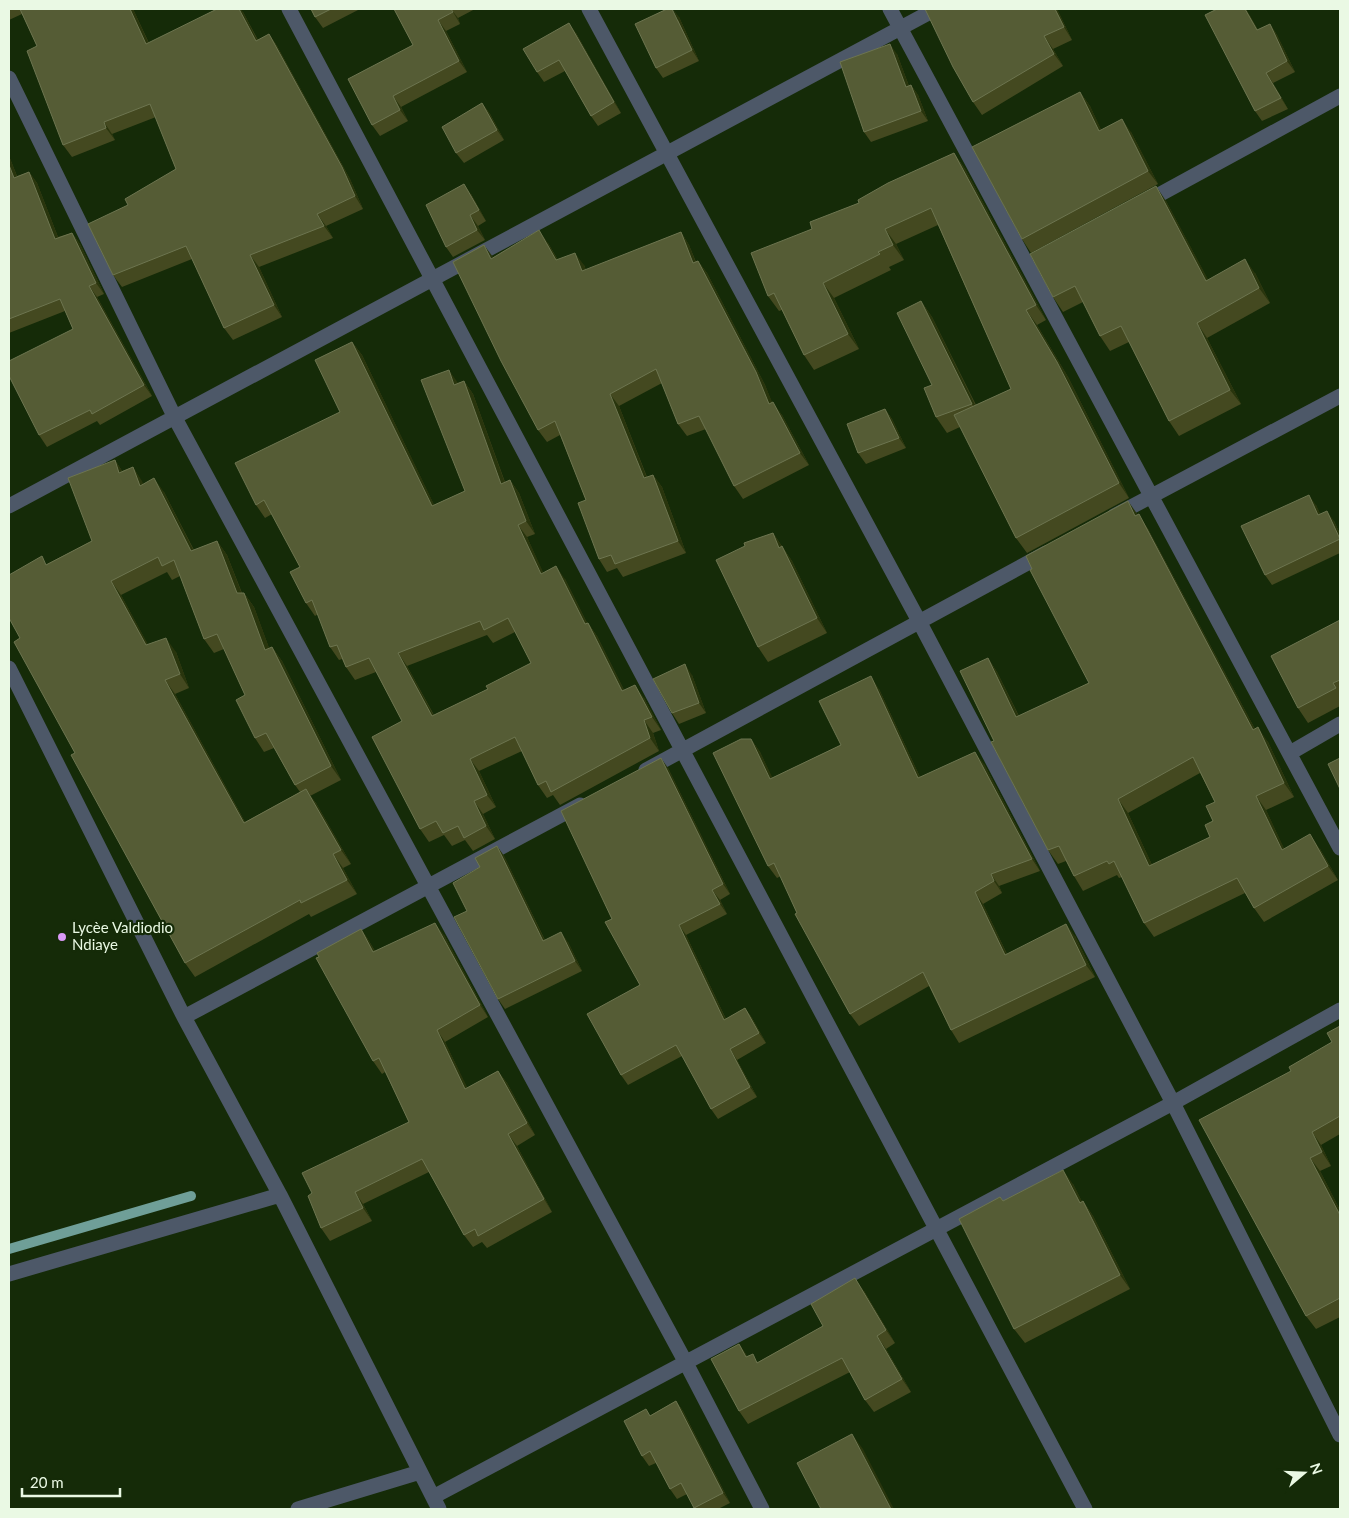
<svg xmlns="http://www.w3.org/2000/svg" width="1349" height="1518" font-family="Lato,sans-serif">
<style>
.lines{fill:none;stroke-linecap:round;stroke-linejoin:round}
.stream{stroke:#6f9f98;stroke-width:10}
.street{stroke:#4d5868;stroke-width:15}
.wall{fill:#444920;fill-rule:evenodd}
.shaded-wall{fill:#29350d}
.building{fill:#555c35;stroke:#6d7550;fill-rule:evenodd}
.poi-dot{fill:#da9af6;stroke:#152b08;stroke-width:2}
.labels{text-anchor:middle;stroke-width:4.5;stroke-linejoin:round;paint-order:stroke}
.poi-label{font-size:15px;fill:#eaf9e4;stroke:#152b08;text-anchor:start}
</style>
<rect width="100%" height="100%" fill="#152b08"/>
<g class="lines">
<!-- stream -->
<path class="stream" d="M9,1249L191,1196"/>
<!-- street -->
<path class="street" d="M289,9L1085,1509
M589,9L920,623L1173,1103L1340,1435
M890,9L1340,848
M9,78L175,418L686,1363L762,1509
M1144,203L1340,96
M9,506L936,9
M1114,516L1340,396
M9,668L184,1017L280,1195L439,1509
M1290,753L1340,724
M646,770L1046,553
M184,1017L580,805
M9,1274L280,1195
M433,1497L1173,1103L1340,1010
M298,1509L420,1472"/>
</g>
<!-- wall -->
<path class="wall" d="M9,9H133L149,43L243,12L258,40L269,34L277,46L350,179L363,209L326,226L333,238L259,267L282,317L233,340L224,328L192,259L122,287L113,275L128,205L176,169L156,117L112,134L115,140L72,157L63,145L37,46L22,14L9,20Z
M311,9H360L323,28L315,17Z
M394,9H475L458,18L460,24L446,31L467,72L401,107L408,121L380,136L372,125L413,45Z
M1057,9L1072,40L1053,49L1063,66L982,115L973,102Z
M1217,9H1246L1258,30L1270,24L1277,35L1295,72L1273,83L1288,109L1262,121L1255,111Z
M679,17L699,61L663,78L656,68Z
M576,33L621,113L598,126L591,116L565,71L544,82L537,72Z
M897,54L909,86L911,85L918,95L928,121L871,142L864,132Z
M1080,92L1090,106L1101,130L1131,132L1158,184L1031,253L1022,239Z
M482,103L490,114L504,140L464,163L456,153Z
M954,153L965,169L1046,320L1037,325L1068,377L1129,498L1027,553L1016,538L960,427L947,433L936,417L921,301L932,317L976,405L1011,389L938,225L896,244L904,260L889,267L891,270L834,298L859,349L814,370L804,355L782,310L779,311L768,296L812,229Z
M9,156L17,176L29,172L37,183L58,237L72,233L80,244L104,294L97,297L152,396L100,425L97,421L47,447L39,435L73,329L65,311L9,333Z
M471,194L486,221L478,226L485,240L453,257L446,247Z
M1166,201L1208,280L1255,273L1270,303L1207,338L1241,404L1179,436L1169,421L1129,342L1110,351L1100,336L1083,302L1063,312L1053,297Z
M681,232L689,245L696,262L698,261L707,273L765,385L772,403L782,415L809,465L743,499L734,486L706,429L687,436L678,424L662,383L619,406L647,477L653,475L662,487L686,553L623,577L617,568L607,572L599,559L586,500L560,435L547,442L538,430L493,257L548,243L558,260L584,265L586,270Z
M352,342L362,355L434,505L465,491L458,383L464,381L473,394L505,482L510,480L519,493L535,534L527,537L543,573L565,579L587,623H588L597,636L624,690L644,698L661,730L653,733L659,751L560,805L553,795L547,798L538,785L522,751L479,771L496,807L483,814L495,839L473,851L465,840L452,846L444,835L429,842L420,829L402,721L376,672L355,680L346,667L342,659L339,660L330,647L318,614L315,616L306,603L300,567L272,514L265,518L256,505L340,412ZM515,632L531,663L488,689L434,715L407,666L487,635L493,643Z
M885,409L892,419L906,448L866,464L858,453Z
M115,460L122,471L133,467L143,484L164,492L194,550L217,541L227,555L242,593H244L254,607L269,648L272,647L282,661L341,780L310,796L316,803L351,864L343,868L357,894L311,917L309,914L195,977L185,963L75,753L20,638L47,564L92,541ZM167,572L172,580L180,576L204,639L214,653L224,649L245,695L255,738L264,752L274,748L295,785L300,792L245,822L175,694L189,688L176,652L148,645L121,595Z
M1316,505L1320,514L1334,521L1340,534V553L1272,585L1265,575Z
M1138,515L1148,529L1255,729L1268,742L1294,797L1266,810L1284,849H1320L1338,880L1264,922L1254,908L1245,893L1154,937L1144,923L1122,877L1119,878L1117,875L1083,891L1074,876L1066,861L1058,864L1048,850L994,741L988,658L997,672L1019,716L1089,683ZM1200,773L1215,802L1210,837L1152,865L1128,813Z
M773,533L792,561L827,633L768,662L758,647Z
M1340,620V706L1308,723L1298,708Z
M692,675L706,713L679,724L672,713Z
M879,689L920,777L984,764L1040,871L999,886L1002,893L983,904L1007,954L1075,936L1095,977L959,1043L951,1030L929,986L859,1026L850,1014L797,913L781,876L777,878L768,866L751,739L760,752L772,778L841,745Z
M668,768L730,894L720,900L727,914L686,935L726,1019L745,1008L752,1018L766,1043L737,1060L757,1097L718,1119L711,1109L682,1056L628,1085L621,1075L640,985L612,919Z
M497,846L504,856L545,940L568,942L582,971L505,1009L498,999L480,867Z
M361,929L369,941L375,951L444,935L488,1017L445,1042L467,1088L498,1071L507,1083L535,1135L517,1146L552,1212L487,1248L482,1242L473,1247L464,1235L429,1172L363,1204L372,1221L330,1241L321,1228L312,1193L409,1122L385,1072L382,1074L373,1061Z
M1340,1026V1134L1321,1145L1331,1166L1320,1171L1340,1210V1317L1316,1329L1306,1316L1291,1071L1332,1042Z
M1073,1184L1082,1202L1083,1201L1093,1216L1130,1289L1025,1343L1014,1329L1000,1197L1003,1201Z
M864,1291L895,1343L886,1349L911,1392L874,1412L865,1400L850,1372L748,1424L739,1411V1344L747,1356L758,1362L823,1326Z
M676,1401L683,1411L730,1503L718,1509H695L687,1494L677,1499L670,1489L656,1463L649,1466L642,1456L651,1415Z"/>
<!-- shaded-wall -->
<path class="shaded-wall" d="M130,9H133L155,57L146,44Z
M239,9H241L243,12L264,53L256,41Z
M451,9L458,18L460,24L453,12Z
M673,9L679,17L699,61L692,50Z
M1055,9H1057L1072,40L1064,27Z
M1245,9H1246L1264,41L1257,30Z
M438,20L446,31L467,72L459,61Z
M569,23L576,33L621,113L614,102Z
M1270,24L1277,35L1295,72L1287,61Z
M269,34L277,46L350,179L363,209L355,196Z
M1044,36L1053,49L1063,66L1054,54Z
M890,44L897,54L913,97L906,87Z
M1266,73L1273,83L1288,109L1281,98Z
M911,85L918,95L928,121L921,111Z
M1080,92L1090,106L1108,144L1099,131Z
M393,96L401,107L408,121L400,110Z
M482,103L490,114L504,140L497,130Z
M1122,119L1131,132L1158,184L1148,171Z
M104,122L112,134L115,140L106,128Z
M954,153L965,169L1046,320L1036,305Z
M9,156L22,189L14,178L9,165Z
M29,172L37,183L63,250L55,239Z
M464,184L471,194L486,221L479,210Z
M1156,186L1166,201L1217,296L1206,281Z
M317,214L326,226L333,238L324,226Z
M470,215L478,226L485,240L477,230Z
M885,229L896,244L904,260L893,245Z
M539,230L548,243L565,272L556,260Z
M681,232L689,245L701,276L693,263Z
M72,233L80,244L104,294L96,283Z
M484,245L493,257L491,259Z
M575,253L584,265L591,283L582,271Z
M250,255L259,267L282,317L274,305Z
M1245,259L1255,273L1270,303L1259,288Z
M698,261L707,273L765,385L778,416L769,404Z
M823,283L834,298L859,349L848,334Z
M89,286L97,297L152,396L144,385Z
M921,301L932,317L982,419L972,404Z
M1026,310L1037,325L1068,377L1129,498L1119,483Z
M1197,323L1207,338L1241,404L1230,390Z
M352,342L362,355L441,519L432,506Z
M449,370L458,383L463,398L454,385Z
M464,381L473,394L510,497L501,484Z
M610,394L619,406L652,491L644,478Z
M773,402L782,415L809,465L800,453Z
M885,409L892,419L906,448L899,438Z
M115,460L124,474L119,473Z
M133,467L142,481L149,500L140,486Z
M653,475L662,487L686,553L678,541Z
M154,478L164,492L201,565L191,551Z
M510,480L519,493L535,534L526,521Z
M1309,495L1316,505L1326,525L1318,515Z
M1128,501L1138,515L1135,516Z
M1327,511L1334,521L1340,534V539Z
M1139,514L1148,529L1263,744L1253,730Z
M518,525L527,537L550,587L541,574Z
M773,533L792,561L827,633L817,618L779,548Z
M217,541L227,555L247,607L237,593Z
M556,566L565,579L594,637L585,624Z
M111,581L121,595L156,659L146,645Z
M244,593L254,607L275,664L265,650Z
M588,623L597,636L631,704L622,691Z
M166,638L176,652L189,688L180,674Z
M272,647L282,661L341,780L331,766Z
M398,653L407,666L441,729L432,716Z
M988,658L997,672L1026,731L1016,717Z
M685,664L692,675L706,713L699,703Z
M871,676L879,689L926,790L918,778Z
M165,680L175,694L253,837L244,823Z
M635,685L644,698L661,730L652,717Z
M644,720L653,733L659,751L650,738Z
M1258,727L1268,742L1294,797L1284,783Z
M751,739L760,752L779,791L770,779Z
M975,752L984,764L1040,871L1032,859Z
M661,758L668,768L730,894L723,884Z
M470,759L479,771L496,807L487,795Z
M306,789L316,803L351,864L341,850Z
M1256,796L1266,810L1292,865L1282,850Z
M1118,799L1128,813L1159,880L1149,866Z
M474,801L483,814L495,839L486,826Z
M1310,834L1320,849L1338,880L1328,866Z
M497,846L504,856L550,951L543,941Z
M333,854L343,868L357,894L347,880Z
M991,874L999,886L1002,893L994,881Z
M712,890L720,900L727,914L720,904Z
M975,892L983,904L1013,967L1005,955Z
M435,923L444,935L488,1017L480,1005Z
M1066,924L1075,936L1095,977L1086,965Z
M679,925L686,935L731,1030L724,1020Z
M361,929L369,941L382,964L373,952Z
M561,932L568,942L582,971L575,961Z
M745,1008L752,1018L766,1043L759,1033Z
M437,1030L445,1042L474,1101L465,1089Z
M730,1049L737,1060L757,1097L750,1087Z
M498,1071L507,1083L535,1135L527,1123Z
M1312,1132L1321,1145L1331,1166L1322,1152Z
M508,1134L517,1146L552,1212L544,1199Z
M1310,1158L1320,1171L1340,1210V1215Z
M1063,1170L1073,1184L1090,1217L1080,1203Z
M355,1192L363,1204L372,1221L363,1208Z
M1083,1201L1093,1216L1130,1289L1120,1275Z
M855,1278L864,1291L895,1343L886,1330Z
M877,1336L886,1349L911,1392L902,1379Z
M739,1344L748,1357H746Z
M676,1401L683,1411L730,1503L723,1493Z
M852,1434L863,1449L894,1509H891Z"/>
<!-- building -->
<path class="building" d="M20,9H130L146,44L217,9H239L256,41L269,34L342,167L355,196L317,214L324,226L250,255L274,305L224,328L186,246L113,275L88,224L128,205L125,199L176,169L150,104L104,122L106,128L63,145L27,51L37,46Z
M311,9H331L315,17Z
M394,9H451L453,12L438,20L459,61L393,96L400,110L372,125L348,79L413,45Z
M667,9H672L692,50L656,68L635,24Z
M925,9H1055L1064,27L1044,36L1054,54L973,102L953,67Z
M1217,9H1245L1257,30L1270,24L1287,61L1266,73L1281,98L1255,111L1205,15Z
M569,23L614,102L591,116L559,60L537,72L523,49Z
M890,44L906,87L911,85L921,111L864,132L840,62Z
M1080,92L1099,131L1122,119L1148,171L1022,239L972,147Z
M482,103L497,130L456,153L442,127Z
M954,153L1036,305L1026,310L1057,362L1119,483L1016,538L954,415L1011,389L931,208L885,229L893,245L878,252L880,254L823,283L848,334L804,355L774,293L768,296L751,253L812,229L810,222L859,203L858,200L888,183Z
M9,165L14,178L29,172L55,239L72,233L96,283L89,286L144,385L92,414L90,410L39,435L9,376V361L73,329L60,299L9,319Z
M464,184L479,210L470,215L477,230L446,247L426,205Z
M1156,186L1206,281L1245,259L1259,288L1197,323L1230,390L1169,421L1121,326L1100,336L1075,286L1053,297L1030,254Z
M539,230L556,260L575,253L582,271L681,232L693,263L698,261L756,372L769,404L773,402L800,453L734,486L699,416L678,424L656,369L610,394L644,478L653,475L678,541L615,564L611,555L599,559L578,503L586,500L555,421L538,430L501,361L453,262L484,245L491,259Z
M921,301L972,404L936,417L924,388L932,385L897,313Z
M352,342L432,506L465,491L421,380L449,370L454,385L464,381L501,484L510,480L526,521L518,525L541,574L556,566L585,624L588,623L622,691L635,685L652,717L644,720L650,738L551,792L546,781L538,785L515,737L470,759L487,795L474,801L486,826L464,838L458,826L443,833L436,821L420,829L372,737L402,721L369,658L346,667L337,645L330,647L312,600L306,603L290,572L300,567L264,500L256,505L235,463L340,412L315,360ZM508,618L531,663L486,686L488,689L432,716L398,653L480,621L484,630Z
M885,409L899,438L858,453L847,424Z
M115,460L119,473L133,467L140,486L154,478L191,551L217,541L237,593H244L265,650L272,647L331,766L295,785L266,733L255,738L236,700L245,695L217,634L204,639L174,560L162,566L158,557L111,581L146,645L166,638L180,674L165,680L204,751L244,823L306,789L341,850L333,854L347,880L301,903L300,900L185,963L71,755L75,753L14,642L20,638L9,618V575L42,556L46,565L92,541L68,478Z
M1309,495L1318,515L1327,511L1340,539L1265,575L1241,526Z
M1128,501L1135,516L1139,514L1253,730L1258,727L1284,783L1256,796L1282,850L1310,834L1328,866L1254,908L1237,878L1144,923L1114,861L1109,864L1107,861L1074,876L1059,846L1048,850L991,742L994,741L960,671L988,658L1016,717L1089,683L1030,570L1032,569L1026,556ZM1193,757L1215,802L1206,806L1213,821L1205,825L1210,837L1149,866L1118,799Z
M773,533L779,548L782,546L817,618L758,647L716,560L745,546L744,543Z
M1340,620V680L1333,683L1336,688L1298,708L1271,656Z
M685,664L699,703L672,713L653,679Z
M871,676L918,778L975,752L1032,859L991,874L994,881L975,892L1005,955L1066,924L1086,965L951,1030L923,972L850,1014L795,914L797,913L774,863L768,866L713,753L741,739H751L770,779L841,745L819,701Z
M661,758L723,884L712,890L720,904L679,925L724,1020L745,1008L759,1033L730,1049L750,1087L711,1109L676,1045L621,1075L587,1014L640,985L605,922L612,919L561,811Z
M1340,758V789L1328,764Z
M497,846L543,941L561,932L575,961L498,999L454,917L467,911L453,883L480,867L475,858Z
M435,923L480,1005L437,1030L465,1089L498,1071L527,1123L508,1134L544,1199L478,1236L475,1229L464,1235L422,1159L355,1192L363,1208L321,1228L308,1196L312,1193L302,1173L409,1122L379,1058L373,1061L316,958L319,957L317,953L361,929L373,952Z
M1340,1026V1116L1312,1132L1322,1152L1310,1158L1340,1215V1298L1306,1316L1199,1120L1291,1071L1289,1067L1332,1042L1327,1033Z
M1063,1170L1080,1203L1083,1201L1120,1275L1014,1329L959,1219L1000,1197L1003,1201Z
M855,1278L886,1330L877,1336L902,1379L865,1400L842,1358L739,1411L711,1359L739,1344L746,1357L753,1354L757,1363L823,1326L811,1304Z
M676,1401L723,1493L694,1508L681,1483L670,1489L650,1451L642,1456L624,1421L646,1409L650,1416Z
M852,1434L891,1509H821L797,1463Z"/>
<!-- markers -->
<circle class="poi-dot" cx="62" cy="937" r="5"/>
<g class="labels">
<!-- poi labels -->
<g class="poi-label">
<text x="72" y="933">Lycèe Valdiodio<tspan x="72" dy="17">Ndiaye</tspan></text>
</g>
</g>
<!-- border -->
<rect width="1349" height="1518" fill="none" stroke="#eaf9e4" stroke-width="20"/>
<!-- north arrow -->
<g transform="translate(1304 1473) rotate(71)" stroke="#152b08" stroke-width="4" paint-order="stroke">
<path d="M0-4L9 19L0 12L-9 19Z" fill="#eaf9e4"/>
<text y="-8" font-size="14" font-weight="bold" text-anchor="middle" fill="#eaf9e4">N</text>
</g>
<!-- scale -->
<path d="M22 1488v8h98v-8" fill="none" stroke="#eaf9e4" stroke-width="2.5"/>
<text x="30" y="1488" font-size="15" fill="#eaf9e4" stroke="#152b08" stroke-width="4" paint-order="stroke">20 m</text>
</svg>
